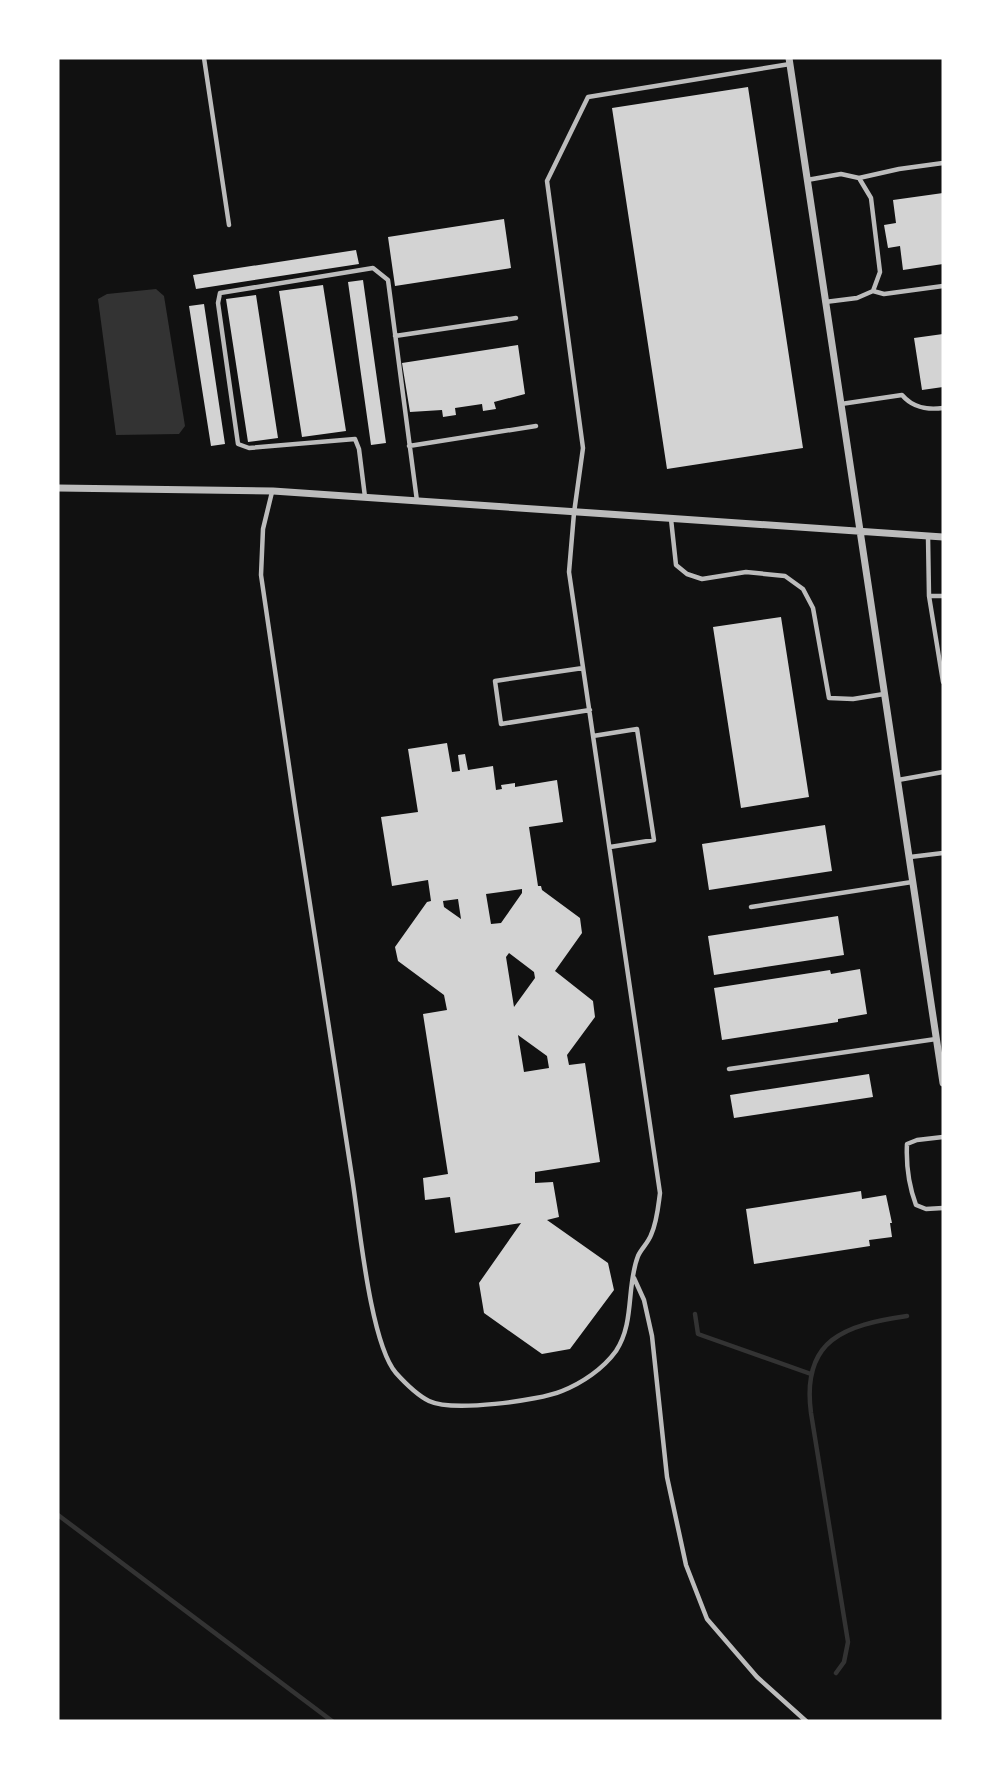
<svg xmlns="http://www.w3.org/2000/svg" width="1001" height="1779" font-family="'Space Grotesk',sans-serif">
<style>
.water{fill:#333}
.lines{fill:none;stroke-linecap:round;stroke-linejoin:round}
.stream{stroke:#333;stroke-width:4.5}
.building{fill:#d3d3d3;fill-rule:evenodd}
.service{stroke:#bcbcbc;stroke-width:4.5}
.minor{stroke:#bcbcbc;stroke-width:7}
</style>
<rect width="100%" height="100%" fill="#111"/>
<!-- water -->
<path class="water" d="M156,289L164,296L185,426L179,434L116,435L98,299L107,294Z"/>
<g class="lines">
<!-- stream -->
<path class="stream" d="M695,1314L698,1334L811,1374
M58,1515L332,1721
M836,1673L844,1662L848,1642L811,1413C801,1339 845,1325 907,1316"/>
</g>
<!-- building -->
<path class="building" d="M748,87L803,448L667,469L612,108Z
M943,193V264L903,270L900,246L888,248L884,225L896,223L893,200Z
M504,219L511,268L395,286L388,237Z
M356,250L359,264L196,289L193,275Z
M363,280L386,443L371,445L348,282Z
M323,285L346,431L302,437L279,291Z
M256,295L278,438L248,442L226,299Z
M204,304L225,444L211,446L189,306Z
M943,334V387L922,390L914,338Z
M518,345L525,394L494,402L496,409L483,411L482,404L455,408L456,415L443,417L442,410L410,412L402,363Z
M781,617L809,797L741,808L713,627Z
M447,743L452,772L460,771L458,755L465,754L468,770L493,766L496,790L502,789L501,785L515,783V787L557,780L563,822L529,827L538,886H541L542,890L580,918L582,933L555,971L593,1001L595,1017L567,1055L569,1065L585,1063L600,1162L535,1172V1183L553,1182L559,1217L547,1220L608,1263L614,1290L570,1349L542,1354L484,1313L479,1283L521,1223L455,1233L450,1197L425,1200L423,1178L448,1174L423,1014L447,1010L444,995L398,961L395,947L427,902L431,901L428,880L392,886L381,817L418,812L408,749ZM522,889V893L501,923L491,924L486,894ZM458,899L461,919L444,907L443,901ZM509,953L534,972L535,978L514,1007L506,957ZM518,1035L547,1056L549,1068L524,1072Z
M825,825L832,871L709,890L702,844Z
M838,916L844,955L714,975L708,936Z
M860,969L867,1014L838,1019V1022L722,1040L714,988L830,970L831,974Z
M869,1074L873,1097L734,1118L730,1095Z
M861,1191L862,1199L886,1195L892,1223H890L892,1237L869,1240L870,1246L754,1264L746,1209Z"/>
<g class="lines">
<!-- service -->
<path class="service" d="M204,58L229,225
M859,178L899,169L943,163
M807,180L841,174L859,178L871,198L880,272L873,291L857,298L825,302
M873,291L884,294L943,286
M395,336L516,318
M841,404L902,395C913,408 927,410 943,408
M409,446L536,426
M272,492L263,529L261,575C290,776 320,976 352,1177C359,1221 370,1343 396,1373C405,1383 417,1395 429,1401C452,1412 538,1401 562,1391C582,1383 603,1369 616,1351C635,1322 626,1287 638,1256C641,1249 648,1243 651,1235C657,1222 658,1208 660,1193L569,572L574,513L583,448L547,181L588,97L790,64
M365,497L359,449L355,439L249,448L238,444L218,303L220,293L373,268L388,280L417,501
M671,519L676,565L687,574L702,579L746,572L785,576L803,589L813,608L829,698L853,699L884,694
M928,536L929,596L943,682
M929,596H943
M583,668L495,681L501,724L590,710
M593,736L637,729L654,840L610,847
M898,780L943,772
M910,857L943,853
M751,907L912,882
M729,1069L936,1039
M943,1137L917,1140L907,1144C906,1164 909,1186 916,1205L926,1209L943,1208
M634,1278L644,1300L652,1336L667,1477L686,1565L707,1619L757,1677L806,1721"/>
<!-- minor -->
<path class="minor" d="M789,58L943,1083
M58,488L273,491L943,537"/>
</g>
<!-- border -->
<rect width="1001" height="1779" fill="none" stroke="#ffffff" stroke-width="119"/>
</svg>
